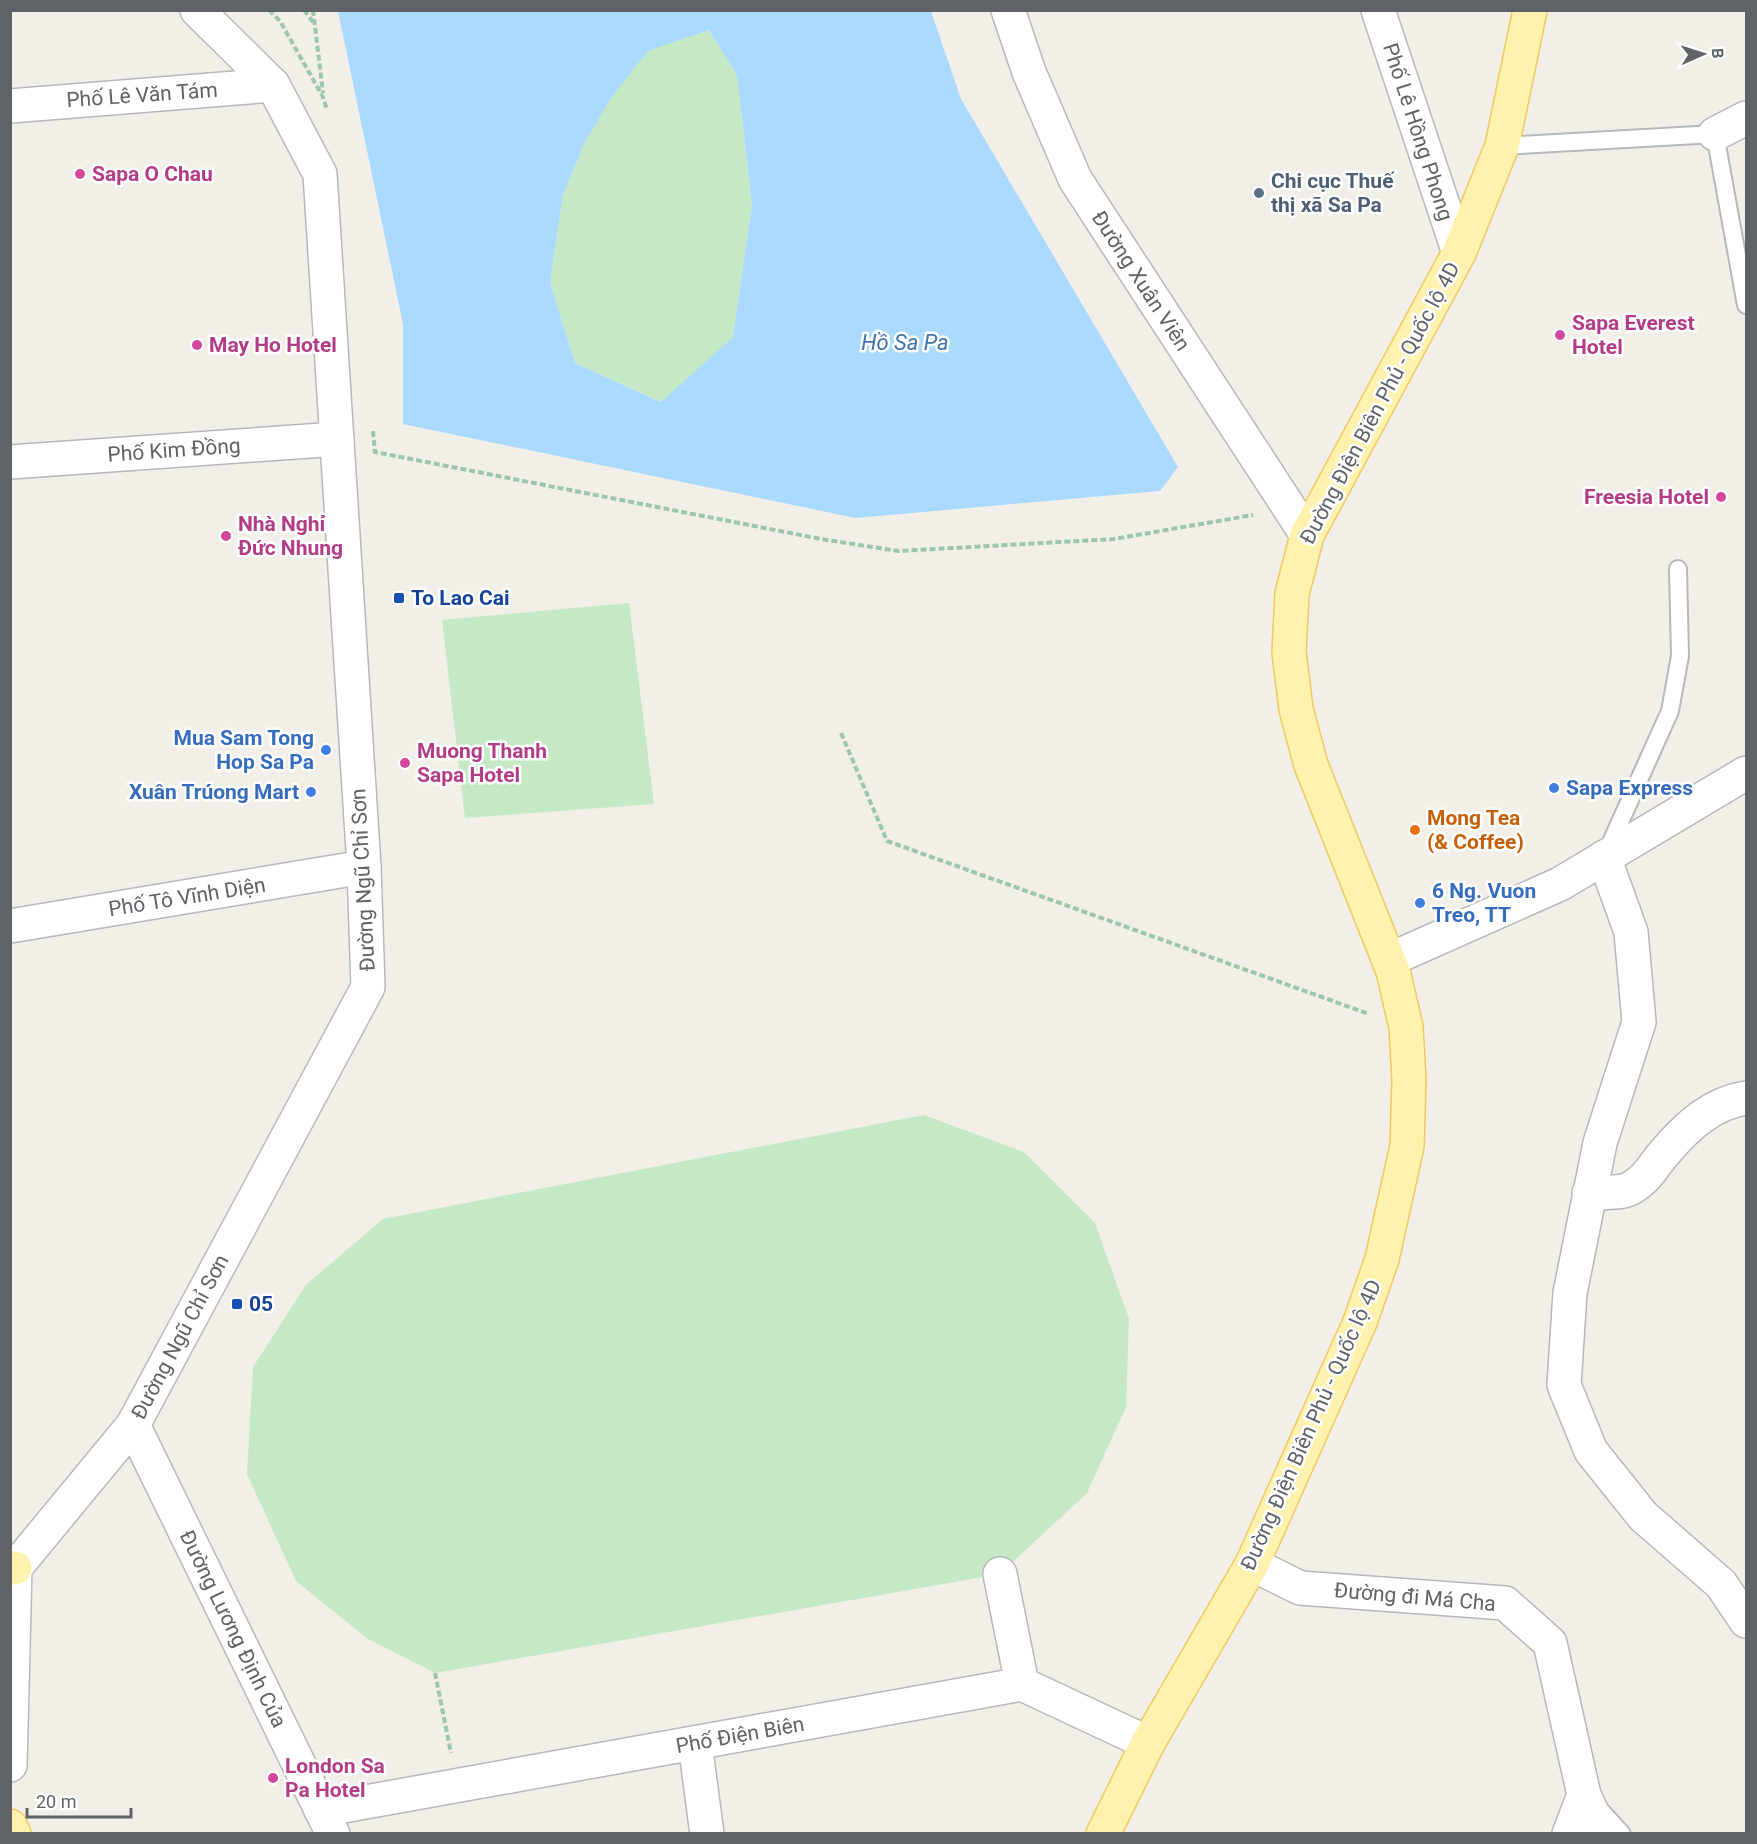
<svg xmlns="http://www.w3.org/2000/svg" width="1757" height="1844" font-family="Roboto,sans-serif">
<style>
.green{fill:#c5e8c5}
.water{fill:#aadaff;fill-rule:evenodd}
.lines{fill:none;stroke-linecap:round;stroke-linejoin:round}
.service-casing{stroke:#b5b8bc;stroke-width:20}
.minor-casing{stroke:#b5b8bc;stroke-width:36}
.tertiary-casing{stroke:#b5b8bc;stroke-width:36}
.secondary-casing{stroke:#b6babf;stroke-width:36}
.primary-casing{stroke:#f2c960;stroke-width:36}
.path{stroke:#9cc7a9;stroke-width:4;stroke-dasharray:6 3;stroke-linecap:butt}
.service{stroke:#fff;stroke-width:16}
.minor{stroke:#fff;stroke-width:33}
.tertiary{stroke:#fff;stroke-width:33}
.secondary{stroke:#fff;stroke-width:33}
.primary{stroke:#fff2af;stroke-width:33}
.hotel-dot{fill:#d1479c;stroke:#fff;stroke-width:2}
.service-dot{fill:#5c6f8a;stroke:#fff;stroke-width:2}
.transit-dot{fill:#1a4fb4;stroke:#fff;stroke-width:2}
.shop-dot{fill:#3f7fe0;stroke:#fff;stroke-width:2}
.food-dot{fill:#e8710a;stroke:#fff;stroke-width:2}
.labels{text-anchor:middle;stroke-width:5;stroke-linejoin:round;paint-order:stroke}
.street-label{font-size:21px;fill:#5f6368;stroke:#fff}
.hotel-label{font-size:21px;font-weight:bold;fill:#b23c85;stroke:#fff;text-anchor:start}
.service-label{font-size:21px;font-weight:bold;fill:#4e5e75;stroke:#fff;text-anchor:start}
.transit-label{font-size:21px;font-weight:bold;fill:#164399;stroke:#fff;text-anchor:start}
.shop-label{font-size:21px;font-weight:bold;fill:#366cbe;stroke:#fff;text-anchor:end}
.food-label{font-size:21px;font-weight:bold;fill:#c56008;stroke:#fff;text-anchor:start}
.water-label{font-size:22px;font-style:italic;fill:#4174aa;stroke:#fff}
</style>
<rect width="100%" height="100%" fill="#f1efe8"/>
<!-- green -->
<path class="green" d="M709,30L737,75L752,205L733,337L662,402L575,363L550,282L563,195L585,142L611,98L648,51Z
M629,603L654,804L465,818L442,620Z
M924,1115L1024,1152L1095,1223L1129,1319L1126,1407L1087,1493L1000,1574L435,1673L368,1639L296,1581L247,1474L253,1367L306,1285L383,1219Z"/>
<!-- water -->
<path class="water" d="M338,11H931L961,99L1178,467L1160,491L856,518L403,424V324ZM709,30L737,75L752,205L733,337L661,402L575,363L550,282L563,195L585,142L611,98L648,51Z"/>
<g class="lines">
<!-- service casing -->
<g class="service-casing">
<path id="service" d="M1502,146L1715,134L1746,305
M1607,851L1670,711L1680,656L1678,569
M1602,1812L1622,1834"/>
</g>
<!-- minor casing -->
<g class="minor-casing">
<path id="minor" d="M1378,10L1459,253
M10,106L273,85
M1715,134L1746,118
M10,462L337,439
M1604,857L1631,932L1639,1022L1600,1143L1570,1293L1564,1385L1591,1451L1643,1516L1721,1584L1746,1621
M10,926L364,867
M1389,960L1560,884L1746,773
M1589,1193C1602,1192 1621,1194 1631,1188C1648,1179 1654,1164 1666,1151C1688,1125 1713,1103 1746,1098
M1252,1564L1300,1588L1505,1603L1550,1643L1584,1795L1602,1834
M1000,1574L1022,1684
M695,1743L707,1834
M321,1810L1022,1684L1148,1743
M1569,1834L1584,1795"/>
</g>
<!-- tertiary casing -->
<g class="tertiary-casing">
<path id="tertiary" d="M1008,10L1029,72L1075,179L1307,535
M133,1425L333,1834"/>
</g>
<!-- secondary casing -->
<g class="secondary-casing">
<path id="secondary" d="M10,1765L15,1568L133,1425L368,987L364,867L320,174L273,85L197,10"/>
</g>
<!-- primary casing -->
<g class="primary-casing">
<path id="primary" d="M10,1568H15
M10,1826L14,1834
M1103,1834L1148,1743L1252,1564L1360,1322L1382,1259L1407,1146L1409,1080L1406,1027L1393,971L1311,765L1296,709L1289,652L1292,594L1307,535L1459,253L1502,146L1530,10"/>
</g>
<!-- path -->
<path class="path" d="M269,10L280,21L323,97L327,110
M304,10L313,22
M313,10L323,93
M373,431L375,452L821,539L898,551L1114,539L1253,515
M841,733L887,841L1369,1014
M435,1673L451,1753"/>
<!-- service -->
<use href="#service" class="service"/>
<!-- minor -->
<use href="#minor" class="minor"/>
<!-- tertiary -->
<use href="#tertiary" class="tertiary"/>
<!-- secondary -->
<use href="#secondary" class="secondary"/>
<!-- primary -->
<use href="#primary" class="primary"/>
</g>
<!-- markers -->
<g class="hotel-dot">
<circle cx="80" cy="174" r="6"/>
<circle cx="1560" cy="335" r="6"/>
<circle cx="197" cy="345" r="6"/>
<circle cx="1721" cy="497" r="6"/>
<circle cx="226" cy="536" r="6"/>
<circle cx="405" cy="763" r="6"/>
<circle cx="273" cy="1778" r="6"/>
</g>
<circle class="service-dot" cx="1259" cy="193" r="6"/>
<g class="transit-dot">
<rect x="393" y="592" width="12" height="12" rx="3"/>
<rect x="231" y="1298" width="12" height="12" rx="3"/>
</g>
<g class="shop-dot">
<circle cx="326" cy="750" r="6"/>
<circle cx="1554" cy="788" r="6"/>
<circle cx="311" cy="792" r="6"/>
<circle cx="1420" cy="903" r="6"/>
</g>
<circle class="food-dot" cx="1415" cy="830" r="6"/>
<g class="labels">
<!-- street labels -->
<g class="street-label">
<text transform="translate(142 95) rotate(-4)" y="7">Phố Lê Văn Tám</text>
<text transform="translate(1418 132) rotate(72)" y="7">Phố Lê Hồng Phong</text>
<text transform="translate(1141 281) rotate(57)" y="7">Đường Xuân Viên</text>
<text transform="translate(1380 403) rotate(-62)" y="7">Đường Điện Biên Phủ - Quốc lộ 4D</text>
<text transform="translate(174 450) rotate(-4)" y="7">Phố Kim Đồng</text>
<text transform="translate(363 880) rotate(-93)" y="7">Đường Ngũ Chỉ Sơn</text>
<text transform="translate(187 897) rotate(-9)" y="7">Phố Tô Vĩnh Diện</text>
<text transform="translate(180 1337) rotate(-62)" y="7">Đường Ngũ Chỉ Sơn</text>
<text transform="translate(1311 1425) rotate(-66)" y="7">Đường Điện Biên Phủ - Quốc lộ 4D</text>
<text transform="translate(1415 1597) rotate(5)" y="7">Đường đi Má Cha</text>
<text transform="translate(233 1629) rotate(64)" y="7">Đường Lương Định Của</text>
<text transform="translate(740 1735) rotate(-10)" y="7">Phố Điện Biên</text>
</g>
<!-- hotel labels -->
<g class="hotel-label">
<text x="92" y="181">Sapa O Chau</text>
<text x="1572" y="330">Sapa Everest<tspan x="1572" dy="24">Hotel</tspan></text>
<text x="209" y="352">May Ho Hotel</text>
<text x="1709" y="504" text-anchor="end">Freesia Hotel</text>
<text x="238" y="531">Nhà Nghỉ<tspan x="238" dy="24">Đức Nhung</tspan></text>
<text x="417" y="758">Muong Thanh<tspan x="417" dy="24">Sapa Hotel</tspan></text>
<text x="285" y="1773">London Sa<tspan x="285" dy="24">Pa Hotel</tspan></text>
</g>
<!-- service labels -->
<g class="service-label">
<text x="1271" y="188">Chi cục Thuế<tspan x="1271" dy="24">thị xã Sa Pa</tspan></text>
</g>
<!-- transit labels -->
<g class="transit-label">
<text x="411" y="605">To Lao Cai</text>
<text x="249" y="1311">05</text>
</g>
<!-- shop labels -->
<g class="shop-label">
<text x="314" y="745">Mua Sam Tong<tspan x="314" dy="24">Hop Sa Pa</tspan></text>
<text x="1566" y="795" text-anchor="start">Sapa Express</text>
<text x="299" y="799">Xuân Trúong Mart</text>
<text x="1432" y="898" text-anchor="start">6 Ng. Vuon<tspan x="1432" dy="24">Treo, TT</tspan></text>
</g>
<!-- food labels -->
<g class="food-label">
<text x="1427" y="825">Mong Tea<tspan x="1427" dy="24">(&amp; Coffee)</tspan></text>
</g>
<!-- water labels -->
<g class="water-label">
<text x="905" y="350">Hồ Sa Pa</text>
</g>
</g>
<!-- border -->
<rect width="1757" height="1844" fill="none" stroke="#5f6368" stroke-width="24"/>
<!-- north arrow -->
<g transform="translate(1703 54) rotate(87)" stroke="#ffffff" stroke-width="4.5" paint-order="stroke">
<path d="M0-4.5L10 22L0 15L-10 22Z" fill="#5f6368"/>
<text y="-9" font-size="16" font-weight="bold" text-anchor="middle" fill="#5f6368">B</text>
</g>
<!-- scale -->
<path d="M27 1808v9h104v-9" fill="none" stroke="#5f6368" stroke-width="3"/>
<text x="36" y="1808" font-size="18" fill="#5f6368" stroke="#ffffff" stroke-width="4.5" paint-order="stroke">20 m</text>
</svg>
